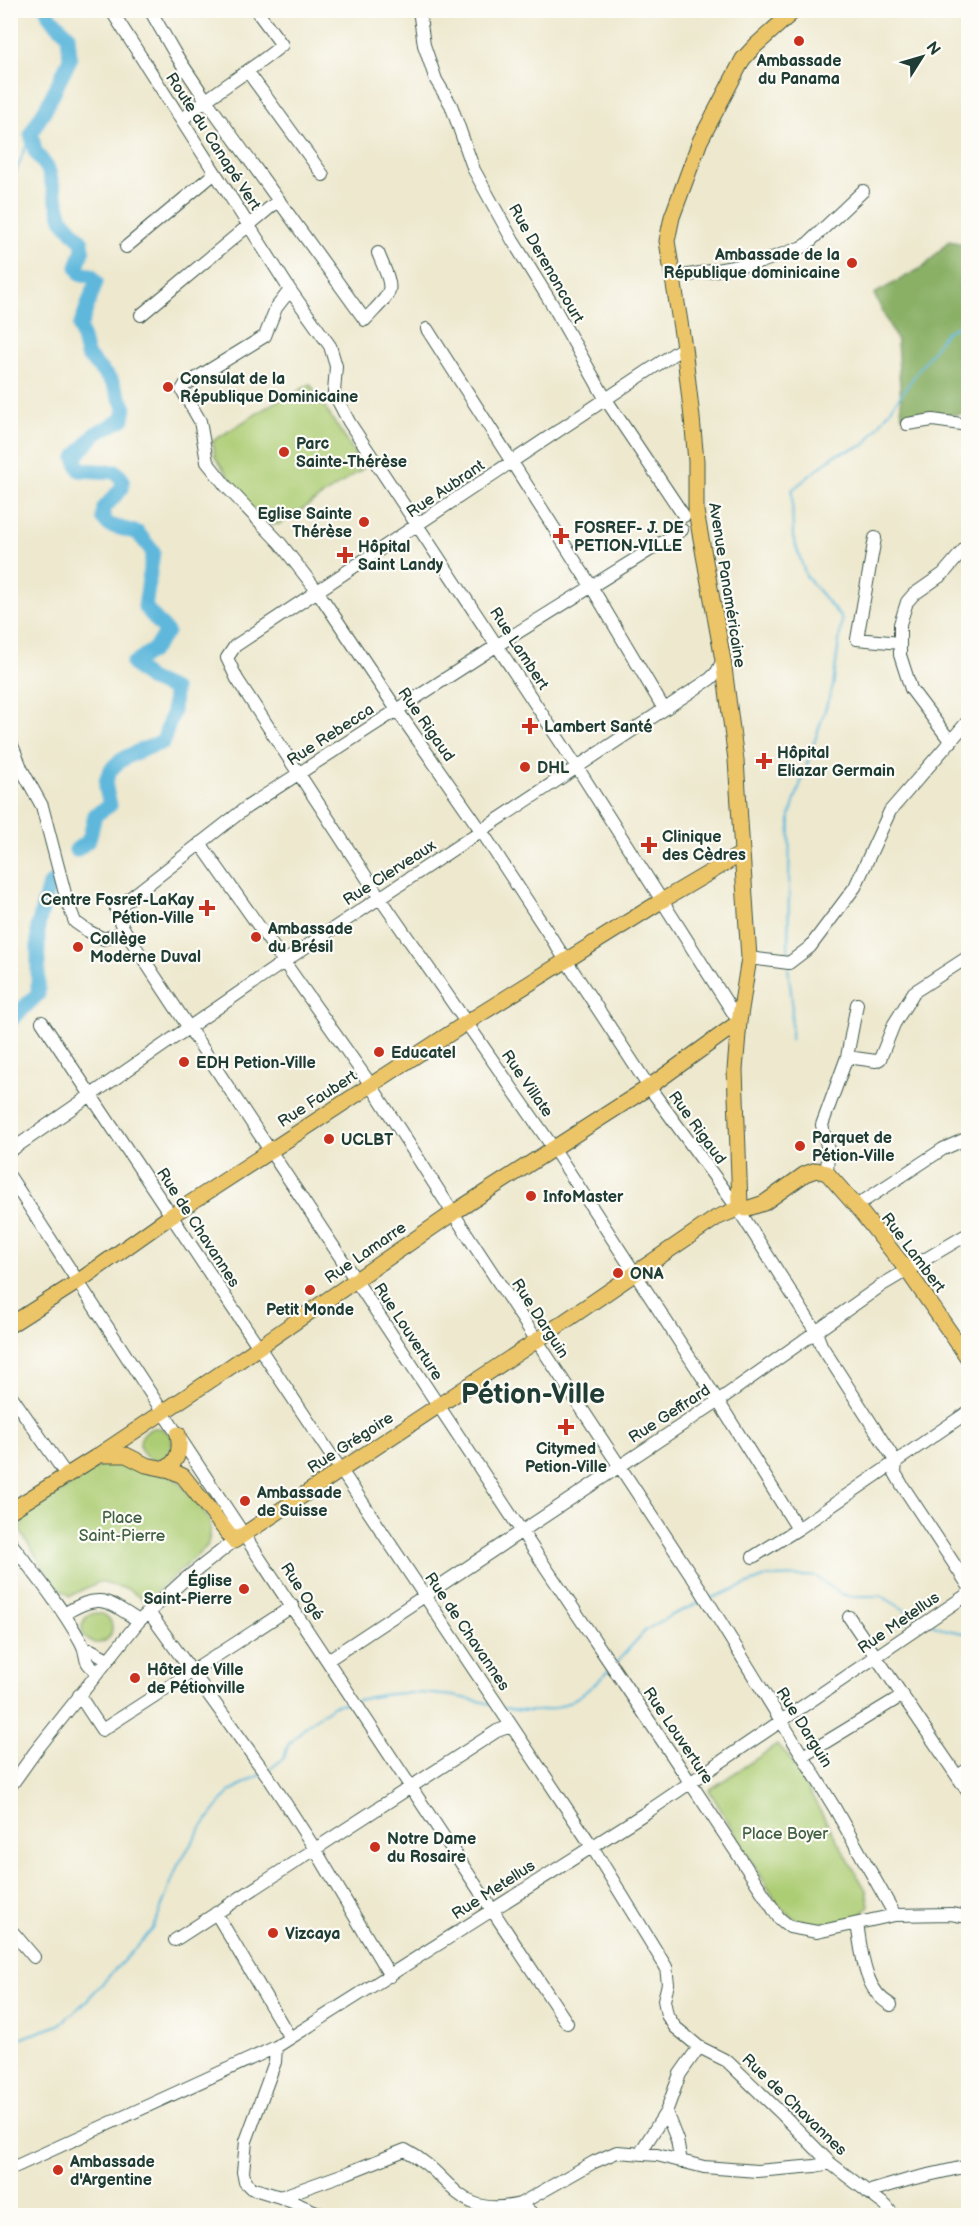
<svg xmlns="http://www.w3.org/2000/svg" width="979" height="2226" font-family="'Balsamiq Sans',sans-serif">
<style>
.green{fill:#adcd75;stroke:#668554;stroke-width:1.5}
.forest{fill:#8ab066;stroke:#54764d;stroke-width:1.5}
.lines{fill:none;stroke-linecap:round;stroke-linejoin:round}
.stream{stroke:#5fb8dc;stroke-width:2}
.river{stroke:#5fb8dc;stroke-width:15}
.minor-casing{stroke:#3e574b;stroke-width:14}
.major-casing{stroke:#3e574b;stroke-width:17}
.minor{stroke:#fff;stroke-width:12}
.major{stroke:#edc569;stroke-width:15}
.poi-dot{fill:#c8321e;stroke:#fdfcf7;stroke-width:2}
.labels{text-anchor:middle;stroke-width:4.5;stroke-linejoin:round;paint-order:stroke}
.poi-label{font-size:16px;font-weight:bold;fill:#1f3d34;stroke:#fdfcf7;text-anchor:start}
.street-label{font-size:16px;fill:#1f3d34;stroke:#fdfcf7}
.park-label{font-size:16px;fill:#426144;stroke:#fdfcf7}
.town-label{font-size:28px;font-weight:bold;fill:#1f3d34;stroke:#fdfcf7}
</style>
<rect width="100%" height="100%" fill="#fdfcf7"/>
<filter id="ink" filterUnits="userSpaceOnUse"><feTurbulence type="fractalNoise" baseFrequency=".0167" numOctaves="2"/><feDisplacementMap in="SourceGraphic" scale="12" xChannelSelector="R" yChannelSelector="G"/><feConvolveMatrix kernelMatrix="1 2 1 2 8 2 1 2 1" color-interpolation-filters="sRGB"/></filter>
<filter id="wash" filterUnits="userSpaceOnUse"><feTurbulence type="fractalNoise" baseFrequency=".008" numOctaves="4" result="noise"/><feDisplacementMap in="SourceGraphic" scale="24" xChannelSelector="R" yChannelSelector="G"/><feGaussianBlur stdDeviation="1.35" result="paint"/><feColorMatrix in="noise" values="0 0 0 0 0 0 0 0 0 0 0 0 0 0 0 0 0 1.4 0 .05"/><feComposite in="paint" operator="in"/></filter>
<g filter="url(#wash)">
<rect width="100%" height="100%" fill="#ede8ce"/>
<!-- green -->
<path class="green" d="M310,384L364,468L280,524L271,525L255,514L215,457L213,441L288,394L290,396Z
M140 1444a16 16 0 1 1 32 0a16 16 0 1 1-32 0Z
M126,1459C141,1470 152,1476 170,1474C180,1483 207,1511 210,1523C212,1531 209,1539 207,1546L146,1602L128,1589L99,1582L70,1596L54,1585L19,1529L27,1514L104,1463Z
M82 1628a15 15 0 1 1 30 0a15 15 0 1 1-30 0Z
M777,1745L787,1754L866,1890L869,1905L860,1917C828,1924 804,1932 779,1906L709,1790Z"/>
<!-- forest -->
<path class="forest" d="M949,241L968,245V414L902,416L897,341L874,294L925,266Z"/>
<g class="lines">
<!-- stream -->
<path class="stream" d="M10,187L31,133
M788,960L790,815L833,686L842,619L806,576L793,537L792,490L835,455L865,445L946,332L968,321
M788,968L792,1000L791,1040
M709,1599L766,1577L815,1576L841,1594L849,1596H881L921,1619
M932,1624L947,1630L968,1634
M615,1664L646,1630L670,1616L701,1602
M358,1700C401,1688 449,1693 491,1704
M505,1708C549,1719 579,1702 609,1670
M270,1769L284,1758L288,1745L307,1725L332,1706L349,1702
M10,2040L25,2037L59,2025L84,2003L153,1929L178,1865L201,1828L230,1791L262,1774"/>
<!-- river -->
<path class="river" d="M47,10L50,17L68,35L70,59L46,108L31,133L35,151L48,169L62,219L82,242L83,249L77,267L81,274L91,275L96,282L80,327L87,355L112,382L125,408L123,419L95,434L75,458L80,470L116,472L122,479V488L104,508L103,518L109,525L138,533L153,552L145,607L167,632L153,650L133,664L149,679L174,690L173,711L163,742C143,750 105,759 106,786C106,792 109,799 110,805L95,815L89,840L76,850
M10,1021L38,994V926L48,888L51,883"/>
</g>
</g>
<g filter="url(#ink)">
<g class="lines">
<!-- minor casing -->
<g class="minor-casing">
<path id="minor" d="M111,10L290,290L330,346L336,366L334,393L349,422L577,767L739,1022
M150,10L174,52L206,100L365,320C395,288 395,294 378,253
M419,10L424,45L436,80L451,105L474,170L513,241L555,309L605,398L684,516
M248,72L323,175
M182,120C212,92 250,72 282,45L256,10
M126,247L215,173
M672,278L761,262L805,246L863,191
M290,290L276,308L265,336L185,385L182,390L200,421L207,462L226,486L280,543L318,592L397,710L482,832L649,1087L736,1206
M141,315L279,200
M427,329L591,586L664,709
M684,347L235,646L227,658L237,679L380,898L554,1149L718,1401L798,1529
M907,424L933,420L968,425
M682,530L496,646L247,807L116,909L120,922L125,931C256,1132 389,1332 522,1532C608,1661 696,1788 779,1918L790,1927L817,1932L895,1915L951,1914L968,1917
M875,538L857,639L900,643
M10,740L22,770L42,806L67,901L75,922L88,931L104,939L125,931
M951,742L911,689L900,655V624L907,602L913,595L943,574L968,545
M200,843L371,1085L453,1213L699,1587L834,1807L895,1915
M749,958L789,963L810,947L855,887L890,811L968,721
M42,1022L591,1845L666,1967L668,1984L664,2000L667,2015L675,2027L699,2047L727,2061L783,2115L830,2163L886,2206L894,2216
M847,1057L876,1061L880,1059L894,1024L914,992L968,957
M10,1151L304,948L710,679L717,672L723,660
M827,1173L828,1150L822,1125L847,1057L857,1004
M10,1177L162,1411L567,2023
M856,1206L943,1149L968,1138
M742,1215L816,1332L821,1345L896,1462L895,1473L902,1485L968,1585
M10,1394L67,1476
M10,1542C35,1574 61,1606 81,1642C90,1658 79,1659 98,1672
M753,1557L798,1529L968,1412
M148,1611L269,1778L315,1849L390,1976
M64,1614C100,1592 106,1600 139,1621
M849,1617L968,1792
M86,1650H91L108,1659
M328,1660L718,1401L882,1285L968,1234
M79,1695L102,1730L293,1606
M803,1756L903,1695
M958,1776L968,1769
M10,1787L35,1752L139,1621L184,1580L234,1541
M216,1913L290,2038
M857,1924C862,1952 863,1990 891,2005
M10,1929L34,1957
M175,1940L497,1731L511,1726
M276,2047L275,2062L246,2141L243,2172L245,2182L251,2188L280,2197L326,2216
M666,2112L677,2140L681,2162
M640,2153L666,2112L680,2074L699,2047
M10,2169L276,2047L650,1810L968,1594
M867,2192L911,2179L968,2166
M280,2197L347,2173L405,2150C454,2175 455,2220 520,2204L594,2162L617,2152L657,2155L704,2167L757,2171L815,2166L830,2163
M520,2204L536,2216"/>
</g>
<!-- major casing -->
<g class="major-casing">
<path id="major" d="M740,1204L735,1070L739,1022L749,958L736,760L723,660L696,511V461L692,418L684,347L667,241L672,217L700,141L743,59L755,46L795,10
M746,1209L764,1203L805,1174L816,1170L827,1173L856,1206L907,1270L968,1358
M10,1325L79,1281L172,1215L466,1023L663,900L741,854
M99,1455H126L146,1465L170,1470L183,1476L234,1541L536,1341L716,1218L735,1210
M165,1469C179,1461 181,1449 178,1434
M10,1511L99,1455L214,1378L453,1213L649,1087L739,1022"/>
</g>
<!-- minor -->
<use href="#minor" class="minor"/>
<!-- major -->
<use href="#major" class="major"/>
</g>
</g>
<!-- markers -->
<g class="poi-dot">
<circle cx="799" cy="41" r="6"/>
<circle cx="852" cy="263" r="6"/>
<circle cx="168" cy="387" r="6"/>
<circle cx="284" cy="452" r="6"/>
<circle cx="364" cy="522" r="6"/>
<path d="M558 527h6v6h6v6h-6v6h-6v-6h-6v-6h6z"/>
<path d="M342 546h6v6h6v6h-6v6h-6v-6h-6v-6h6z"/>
<path d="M527 717h6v6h6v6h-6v6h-6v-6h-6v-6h6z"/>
<path d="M761 752h6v6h6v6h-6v6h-6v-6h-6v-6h6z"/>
<circle cx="525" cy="767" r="6"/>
<path d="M646 836h6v6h6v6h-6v6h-6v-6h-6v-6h6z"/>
<path d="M204 899h6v6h6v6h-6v6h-6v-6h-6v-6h6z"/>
<circle cx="256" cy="937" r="6"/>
<circle cx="78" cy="947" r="6"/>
<circle cx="379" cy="1052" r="6"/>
<circle cx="184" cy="1062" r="6"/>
<circle cx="329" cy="1139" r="6"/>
<circle cx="800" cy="1146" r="6"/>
<circle cx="531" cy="1196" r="6"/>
<circle cx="618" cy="1273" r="6"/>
<circle cx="310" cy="1290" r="6"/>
<path d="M563 1418h6v6h6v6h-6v6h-6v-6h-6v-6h6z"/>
<circle cx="245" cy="1501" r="6"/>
<circle cx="244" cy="1589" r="6"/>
<circle cx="135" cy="1678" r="6"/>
<circle cx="375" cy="1847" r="6"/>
<circle cx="273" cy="1933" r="6"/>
<circle cx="58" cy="2170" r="6"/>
</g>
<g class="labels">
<!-- poi labels -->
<g class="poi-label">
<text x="799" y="66" text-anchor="middle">Ambassade<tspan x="799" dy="18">du Panama</tspan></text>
<text x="840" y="260" text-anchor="end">Ambassade de la<tspan x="840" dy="18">République dominicaine</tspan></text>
<text x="180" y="384">Consulat de la<tspan x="180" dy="18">République Dominicaine</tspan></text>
<text x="296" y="449">Parc<tspan x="296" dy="18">Sainte-Thérèse</tspan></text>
<text x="352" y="519" text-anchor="end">Eglise Sainte<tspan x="352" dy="18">Thérèse</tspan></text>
<text x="574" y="533">FOSREF- J. DE<tspan x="574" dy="18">PETION-VILLE</tspan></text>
<text x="358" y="552">Hôpital<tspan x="358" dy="18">Saint Landy</tspan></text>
<text x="544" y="732">Lambert Santé</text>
<text x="777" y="758">Hôpital<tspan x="777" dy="18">Eliazar Germain</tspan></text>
<text x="537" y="773">DHL</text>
<text x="662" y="842">Clinique<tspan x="662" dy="18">des Cèdres</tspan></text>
<text x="194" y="905" text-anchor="end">Centre Fosref-LaKay<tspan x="194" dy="18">Pétion-Ville</tspan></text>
<text x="268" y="934">Ambassade<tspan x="268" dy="18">du Brésil</tspan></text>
<text x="90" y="944">Collège<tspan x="90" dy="18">Moderne Duval</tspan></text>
<text x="391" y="1058">Educatel</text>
<text x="196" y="1068">EDH Petion-Ville</text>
<text x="812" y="1143">Parquet de<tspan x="812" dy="18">Pétion-Ville</tspan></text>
<text x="341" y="1145">UCLBT</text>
<text x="543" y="1202">InfoMaster</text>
<text x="630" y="1279">ONA</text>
<text x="310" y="1315" text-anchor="middle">Petit Monde</text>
<text x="566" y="1454" text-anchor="middle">Citymed<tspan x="566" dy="18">Petion-Ville</tspan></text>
<text x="257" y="1498">Ambassade<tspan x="257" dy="18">de Suisse</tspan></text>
<text x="232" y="1586" text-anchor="end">Église<tspan x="232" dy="18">Saint-Pierre</tspan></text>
<text x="147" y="1675">Hôtel de Ville<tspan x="147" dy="18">de Pétionville</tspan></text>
<text x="387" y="1844">Notre Dame<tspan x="387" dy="18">du Rosaire</tspan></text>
<text x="285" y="1939">Vizcaya</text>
<text x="70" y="2167">Ambassade<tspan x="70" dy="18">d'Argentine</tspan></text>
</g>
<!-- street labels -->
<g class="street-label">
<text transform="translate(214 141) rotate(57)" y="6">Route du Canapé Vert</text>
<text transform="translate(547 263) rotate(60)" y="6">Rue Derenoncourt</text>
<text transform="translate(445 488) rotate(-34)" y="6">Rue Aubrant</text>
<text transform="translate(728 585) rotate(81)" y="6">Avenue Panaméricaine</text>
<text transform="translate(520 648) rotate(57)" y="6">Rue Lambert</text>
<text transform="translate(427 724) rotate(55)" y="6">Rue Rigaud</text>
<text transform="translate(330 734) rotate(-33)" y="6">Rue Rebecca</text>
<text transform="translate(389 872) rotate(-33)" y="6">Rue Clerveaux</text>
<text transform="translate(528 1083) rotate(55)" y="6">Rue Villate</text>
<text transform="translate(317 1098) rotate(-33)" y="6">Rue Faubert</text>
<text transform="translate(698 1127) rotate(54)" y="6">Rue Rigaud</text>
<text transform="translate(199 1227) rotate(57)" y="6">Rue de Chavannes</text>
<text transform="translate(365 1252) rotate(-35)" y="6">Rue Lamarre</text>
<text transform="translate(914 1252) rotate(53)" y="6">Rue Lambert</text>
<text transform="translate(541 1318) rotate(57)" y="6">Rue Darguin</text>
<text transform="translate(409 1331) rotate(57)" y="6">Rue Louverture</text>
<text transform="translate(669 1413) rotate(-33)" y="6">Rue Geffrard</text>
<text transform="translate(350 1442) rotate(-33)" y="6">Rue Grégoire</text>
<text transform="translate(303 1591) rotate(57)" y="6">Rue Ogé</text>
<text transform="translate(898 1622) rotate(-35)" y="6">Rue Metellus</text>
<text transform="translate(468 1631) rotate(56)" y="6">Rue de Chavannes</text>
<text transform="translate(805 1727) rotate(58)" y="6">Rue Darguin</text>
<text transform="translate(679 1735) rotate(56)" y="6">Rue Louverture</text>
<text transform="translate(493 1889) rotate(-33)" y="6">Rue Metellus</text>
<text transform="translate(795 2104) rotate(44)" y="6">Rue de Chavannes</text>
</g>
<!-- park labels -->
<g class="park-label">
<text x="122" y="1523">Place<tspan x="122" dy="18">Saint-Pierre</tspan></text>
<text x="785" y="1839">Place Boyer</text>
</g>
<!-- town labels -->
<g class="town-label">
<text x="533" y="1403">Pétion-Ville</text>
</g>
</g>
<!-- margin -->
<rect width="979" height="2226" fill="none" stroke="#fdfcf7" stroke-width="36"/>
<!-- north arrow -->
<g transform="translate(922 57) rotate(53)" stroke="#fdfcf7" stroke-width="4.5" paint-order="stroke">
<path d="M0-4.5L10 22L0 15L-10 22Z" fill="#1f3d34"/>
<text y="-9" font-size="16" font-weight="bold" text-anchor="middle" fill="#1f3d34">N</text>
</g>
</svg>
